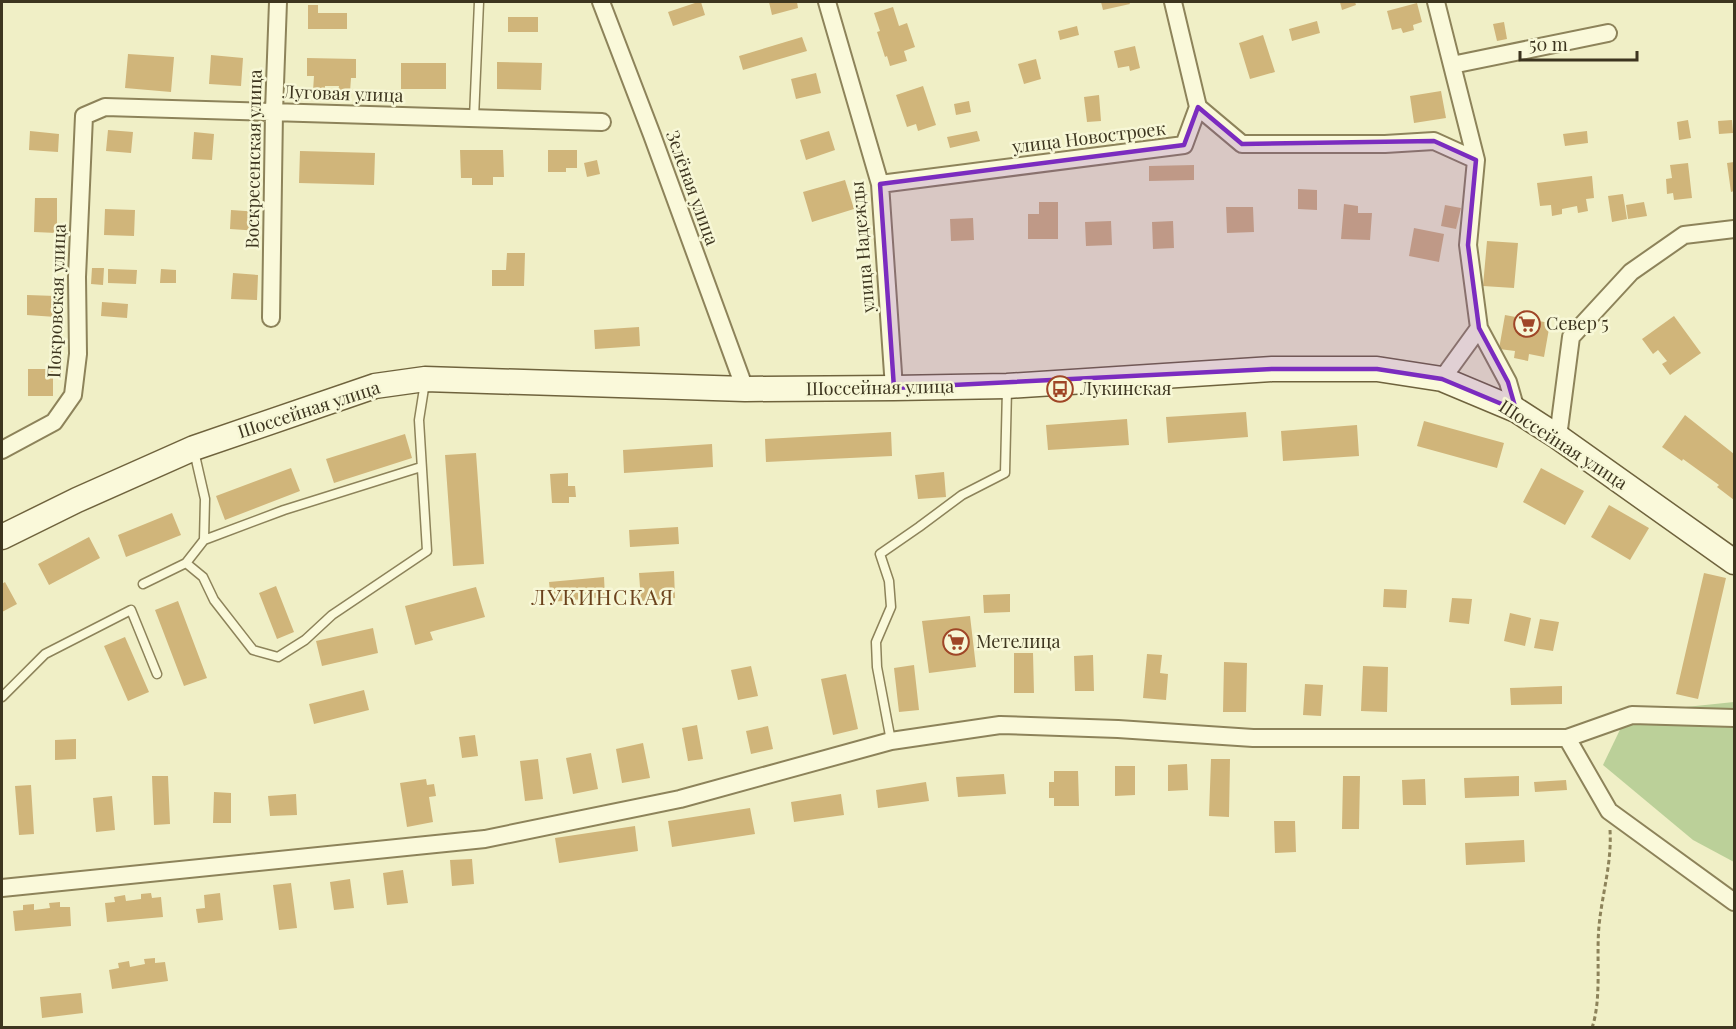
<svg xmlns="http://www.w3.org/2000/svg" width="1736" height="1029" font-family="'Playfair Display',serif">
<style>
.green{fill:#bbd099}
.building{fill:#d0b57a}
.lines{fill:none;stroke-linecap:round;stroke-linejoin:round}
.lane-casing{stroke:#8d835a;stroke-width:11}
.street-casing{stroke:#8d835a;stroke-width:20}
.secondary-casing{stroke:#6f633d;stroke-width:27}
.path{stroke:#8d835a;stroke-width:3;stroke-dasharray:4.5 3;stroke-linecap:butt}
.lane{stroke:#faf9da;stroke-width:8}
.street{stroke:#faf9da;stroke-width:16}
.secondary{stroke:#faf9da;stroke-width:24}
.marked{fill:#7b2cbf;fill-opacity:0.2;stroke:#7b2cbf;stroke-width:4.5;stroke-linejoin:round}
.labels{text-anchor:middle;stroke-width:5;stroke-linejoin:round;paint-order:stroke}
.street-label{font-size:18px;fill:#3d351f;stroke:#f7f7d6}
.poi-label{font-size:18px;fill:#3d351f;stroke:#f7f7d6;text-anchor:start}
.quarter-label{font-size:21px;letter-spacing:1.5px;fill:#6b421c;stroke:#f7f7d6}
</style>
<rect width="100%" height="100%" fill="#f0efc6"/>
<!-- green -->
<path class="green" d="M1734,702V862L1693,840L1603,765L1628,713Z"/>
<!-- building -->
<path class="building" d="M698,2H701L705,15L673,26L668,12Z
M769,2H797L798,8L772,15Z
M1101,2H1129L1130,4L1103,10Z
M1340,2H1355L1356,5L1342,10Z
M1417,3L1422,22L1413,25L1414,30L1403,33L1401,28L1392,30L1387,11Z
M308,5H318V13H347V29H308Z
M893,7L899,26L907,23L915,47L904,51L907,61L890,66L887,56L885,57L877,32L880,31L874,13Z
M508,17H538V32H508Z
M1317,21L1320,33L1292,41L1289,29Z
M1504,22L1507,39L1497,41L1493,24Z
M1077,26L1079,35L1060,40L1058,31Z
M1263,35L1275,72L1250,79L1239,43Z
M802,37L807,51L743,70L739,56Z
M1135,46L1140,68L1130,71L1129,66L1118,68L1114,51Z
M128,54L174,57L171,92L125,88Z
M211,55L243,58L241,86L209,84Z
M307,58L356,59V78H351L350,92H338L339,86H325V91H313L314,76H307Z
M1036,59L1041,79L1024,84L1018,64Z
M497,62L542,63L541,90L497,89Z
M401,63H446V89H401Z
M816,73L821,93L796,99L791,79Z
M923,86L936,125L918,131L916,124L907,127L896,95Z
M1441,91L1446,118L1414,123L1410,96Z
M1099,95L1101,121L1087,122L1084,97Z
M969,101L971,112L956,115L954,104Z
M1688,120L1691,138L1679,140L1677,122Z
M1732,120L1733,133L1719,134L1718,121Z
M108,130L133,132L131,153L106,151Z
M30,131L59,134L58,152L29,150Z
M829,131L835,150L806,160L800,140Z
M977,131L980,141L950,148L947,137Z
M1587,131L1588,143L1565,146L1563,134Z
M194,132L214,134L212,160L192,159Z
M460,150H503L504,177H493V185H472V178H461Z
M548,150H577V168H566V172H548Z
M300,151L375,153L374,185L299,183Z
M597,160L600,174L587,177L584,163Z
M1734,162V191L1731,192L1727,163Z
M1688,163L1692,198L1674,200L1673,193L1667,194L1666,179L1672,178L1670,165Z
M1194,165V180L1149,181V166Z
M1592,176L1594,198L1586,199L1588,211L1578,213L1577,206L1562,209V214L1552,216L1551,205L1540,206L1537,183Z
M845,180L854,209L812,222L803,192Z
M1298,189L1317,190V210L1298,209Z
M1623,194L1627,219L1612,222L1608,196Z
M35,198H57V233L34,232Z
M1039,202H1058V239H1028V214H1039Z
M1644,202L1647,216L1628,219L1626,205Z
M1344,204L1358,206V213H1372L1370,240L1341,239Z
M1445,205L1461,208L1456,229L1441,226Z
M1226,207H1253L1254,232L1227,233Z
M105,209L135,210L134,236L104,235Z
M231,210L260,212L259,231L230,229Z
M973,218L974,240L951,241L950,219Z
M1111,221L1112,245L1086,246L1085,222Z
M1173,221L1174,248L1153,249L1152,222Z
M1414,228L1444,234L1439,262L1409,256Z
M1487,241L1518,243L1514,288L1483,286Z
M507,253H525L524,286H492V270H506Z
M92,268H104L103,285L91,284Z
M108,269L137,270L136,284L108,283Z
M161,269L176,270V283H160Z
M233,273L258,275L257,300L231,299Z
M27,295L56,296V317L27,315Z
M102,302L128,304L127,318L101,316Z
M1522,313L1534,315L1533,320L1550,323L1544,357L1529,354L1528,361L1514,358L1515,351L1499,349L1505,315L1521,318Z
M1674,316L1701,353L1670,375L1662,364L1667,361L1658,350L1653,354L1642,339Z
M639,327L640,346L595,349L594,330Z
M28,369H53V396H28Z
M1246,412L1248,437L1168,443L1166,417Z
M1685,415L1734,454V500L1717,487L1719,485L1683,459L1682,461L1662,447Z
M1127,419L1129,445L1048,450L1046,425Z
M1424,421L1504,443L1497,468L1417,446Z
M1357,425L1359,456L1283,461L1281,431Z
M891,432L892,456L766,462L765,439Z
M405,434L412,458L334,483L326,459Z
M712,444L713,467L624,473L623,450Z
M476,453L484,564L453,566L445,455Z
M291,468L300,491L225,520L216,496Z
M1541,468L1584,491L1565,525L1523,502Z
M944,472L946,497L918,499L915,475Z
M568,473V486H575L576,497H569V503H552L550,474Z
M1609,505L1649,528L1630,560L1591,537Z
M172,513L181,535L126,557L118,535Z
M678,527L679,544L630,547L629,530Z
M89,537L100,558L49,585L38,564Z
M674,571L675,598L641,601L639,573Z
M1704,573L1726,578L1698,699L1676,694Z
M604,577L605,597L551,602L549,582Z
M5,582L17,604L2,612V584Z
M276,586L294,632L277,639L259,593Z
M476,587L485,617L430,632L433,640L415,645L405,606Z
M1384,589L1407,590L1406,608L1383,607Z
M1010,594V612L984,613L983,595Z
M1452,598L1472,599L1469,624L1449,622Z
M178,601L207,678L184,686L155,610Z
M1510,613L1531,618L1525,646L1504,641Z
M970,616L976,667L929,673L922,621Z
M1540,619L1559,622L1553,651L1534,648Z
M373,628L378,653L322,666L316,641Z
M125,637L149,692L128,701L104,646Z
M1014,653H1033L1034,693H1014Z
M1147,654L1162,655L1160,673L1168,674L1166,700L1143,698Z
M1093,655L1094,691H1075L1074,656Z
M1224,662L1247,663L1246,712H1223Z
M914,665L919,710L899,712L894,668Z
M751,666L758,696L738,700L731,670Z
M1363,666L1388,667L1387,712L1361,711Z
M846,674L858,729L833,735L821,679Z
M1305,684L1323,685L1321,716L1303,715Z
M1562,686V704L1511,705L1510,688Z
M364,690L369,710L314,724L309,704Z
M697,725L703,759L688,761L682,728Z
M768,726L773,749L751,754L746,731Z
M475,735L478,756L462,758L459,737Z
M76,739V759L55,760V740Z
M643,743L650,778L622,783L616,749Z
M591,753L598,789L573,794L566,758Z
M538,759L543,799L525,801L520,761Z
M1211,759H1230L1229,817L1209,816Z
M1187,764L1188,790L1168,791V765Z
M1115,766H1135V795L1115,796Z
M1054,771H1078L1079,806H1054V798H1049V782H1054Z
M1004,774L1006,794L958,797L956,777Z
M152,776H168L170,824L154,825Z
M1343,776H1360L1359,829H1342Z
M1519,776V796L1465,798L1464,778Z
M426,779L427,785L434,784L436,796L429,797L433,822L407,827L400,783Z
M1425,779L1426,805H1403L1402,780Z
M1566,780L1567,790L1535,792L1534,782Z
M926,782L929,801L878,808L876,790Z
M31,785L34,834L19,835L15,786Z
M214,792L231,793V823H213Z
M296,794L297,815L270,816L268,796Z
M841,794L844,815L794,822L791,802Z
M112,796L115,830L96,832L93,798Z
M750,808L755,834L672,847L668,821Z
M1274,821H1295L1296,852L1275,853Z
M635,826L638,851L559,863L555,838Z
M1524,840L1525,862L1466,865L1465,843Z
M472,859L474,884L452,886L450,860Z
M403,870L408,903L387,905L383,873Z
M350,879L354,908L334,910L330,882Z
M291,883L297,928L279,930L273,885Z
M151,893L152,898L161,897L163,917L107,922L105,903L115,902L114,897L125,895L126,901L141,899V894Z
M220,893L223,920L198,923L196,909L205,908L204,895Z
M60,902V907H70L71,926L15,931L13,911L23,910V905L34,904V910L50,908L49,903Z
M155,958V963L165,962L168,981L112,989L109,970L119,968L118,963L129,961L130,967L145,964L144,959Z
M81,993L83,1013L42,1018L40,997Z"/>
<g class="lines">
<!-- lane casing -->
<g class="lane-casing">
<path id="lane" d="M474,118L479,2
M194,451L205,499L204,540
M186,563L203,577L214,600L253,650L278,657L305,640L332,615L427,551L419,420L425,382
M143,584L186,563L204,540L284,510L421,467
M2,697L45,654L131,610L157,674
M891,741L877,667L876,642L891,607L889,581L880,554L919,527L962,495L1005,473L1007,389"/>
</g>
<!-- street casing -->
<g class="street-casing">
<path id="street" d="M601,2L652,135L745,389
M827,2L880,184L894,388
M1173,2L1198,107
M1436,2L1476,160L1468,245L1479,328L1442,379
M1452,65L1608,33
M880,184L1184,145L1198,107L1242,144H1385L1434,141L1476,160
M271,318L274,112L278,2
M1479,328L1508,382L1516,410
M1558,437L1571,337L1631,272L1684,235L1734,229
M2,450L54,422L73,395L78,354L77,277L84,116L105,107L602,122
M1567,738L1609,811L1734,902
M2,888L485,839L680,799L891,741L1000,725L1118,729L1253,738H1567L1632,715L1734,718"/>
</g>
<!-- secondary casing -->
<g class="secondary-casing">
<path id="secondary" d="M2,537L77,500L194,448L375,386L425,379L745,389L894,388L1007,386L1272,369H1377L1442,379L1516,410L1558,437L1734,562"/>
</g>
<!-- path -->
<path class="path" d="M1592,1028C1602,998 1596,958 1599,926C1602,894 1612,863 1610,830"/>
<!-- lane -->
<use href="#lane" class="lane"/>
<!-- street -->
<use href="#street" class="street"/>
<!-- secondary -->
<use href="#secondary" class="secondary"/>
</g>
<!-- marked area -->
<path class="marked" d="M1198,107L1242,144L1434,141L1476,160L1468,245L1479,328L1508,382L1516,410L1442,379L1377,369H1272L894,388L880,184L1184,145Z"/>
<!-- icons -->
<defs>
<g id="supermarket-ring" transform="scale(1.35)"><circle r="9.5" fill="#f7f7d6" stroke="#9f4627" stroke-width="1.5"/><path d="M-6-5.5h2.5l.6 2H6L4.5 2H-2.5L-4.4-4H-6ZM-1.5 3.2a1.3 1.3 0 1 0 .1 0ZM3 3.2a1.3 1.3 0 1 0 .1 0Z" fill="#9f4627"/></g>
<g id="bus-ring" transform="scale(1.35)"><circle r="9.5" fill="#f7f7d6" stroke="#9f4627" stroke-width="1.5"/><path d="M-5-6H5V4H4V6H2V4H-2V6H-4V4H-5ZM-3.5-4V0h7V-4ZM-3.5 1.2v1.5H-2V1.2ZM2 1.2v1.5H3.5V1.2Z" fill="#9f4627"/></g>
</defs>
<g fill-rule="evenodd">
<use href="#supermarket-ring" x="1527" y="324"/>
<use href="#bus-ring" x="1060" y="389"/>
<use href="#supermarket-ring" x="956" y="642"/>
</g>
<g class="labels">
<!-- street labels -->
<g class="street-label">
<text transform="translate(343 94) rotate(2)" y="6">Луговая улица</text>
<text transform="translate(1089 138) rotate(-7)" y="6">улица Новостроек</text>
<text transform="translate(254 159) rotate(-89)" y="6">Воскресенская улица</text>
<text transform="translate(692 188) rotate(70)" y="6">Зелёная улица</text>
<text transform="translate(863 247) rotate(-95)" y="6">улица Надежды</text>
<text transform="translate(57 301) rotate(-88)" y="6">Покровская улица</text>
<text transform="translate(880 388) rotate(-1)" y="6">Шоссейная улица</text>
<text transform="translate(309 410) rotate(-18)" y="6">Шоссейная улица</text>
<text transform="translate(1563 445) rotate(33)" y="6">Шоссейная улица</text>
</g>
<!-- poi labels -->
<g class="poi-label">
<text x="1546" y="330">Север 5</text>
<text x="1080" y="395">Лукинская</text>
<text x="976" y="648">Метелица</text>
</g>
<!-- quarter labels -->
<g class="quarter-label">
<text x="603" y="605">ЛУКИНСКАЯ</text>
</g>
</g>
<!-- border -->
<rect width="1736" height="1029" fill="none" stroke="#3d351f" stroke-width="6"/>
<!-- scale -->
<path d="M1520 51v9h117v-9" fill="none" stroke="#3d351f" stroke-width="3"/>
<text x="1529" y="51" font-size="18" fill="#3d351f" stroke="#f7f7d6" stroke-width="4.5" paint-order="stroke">50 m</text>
</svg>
